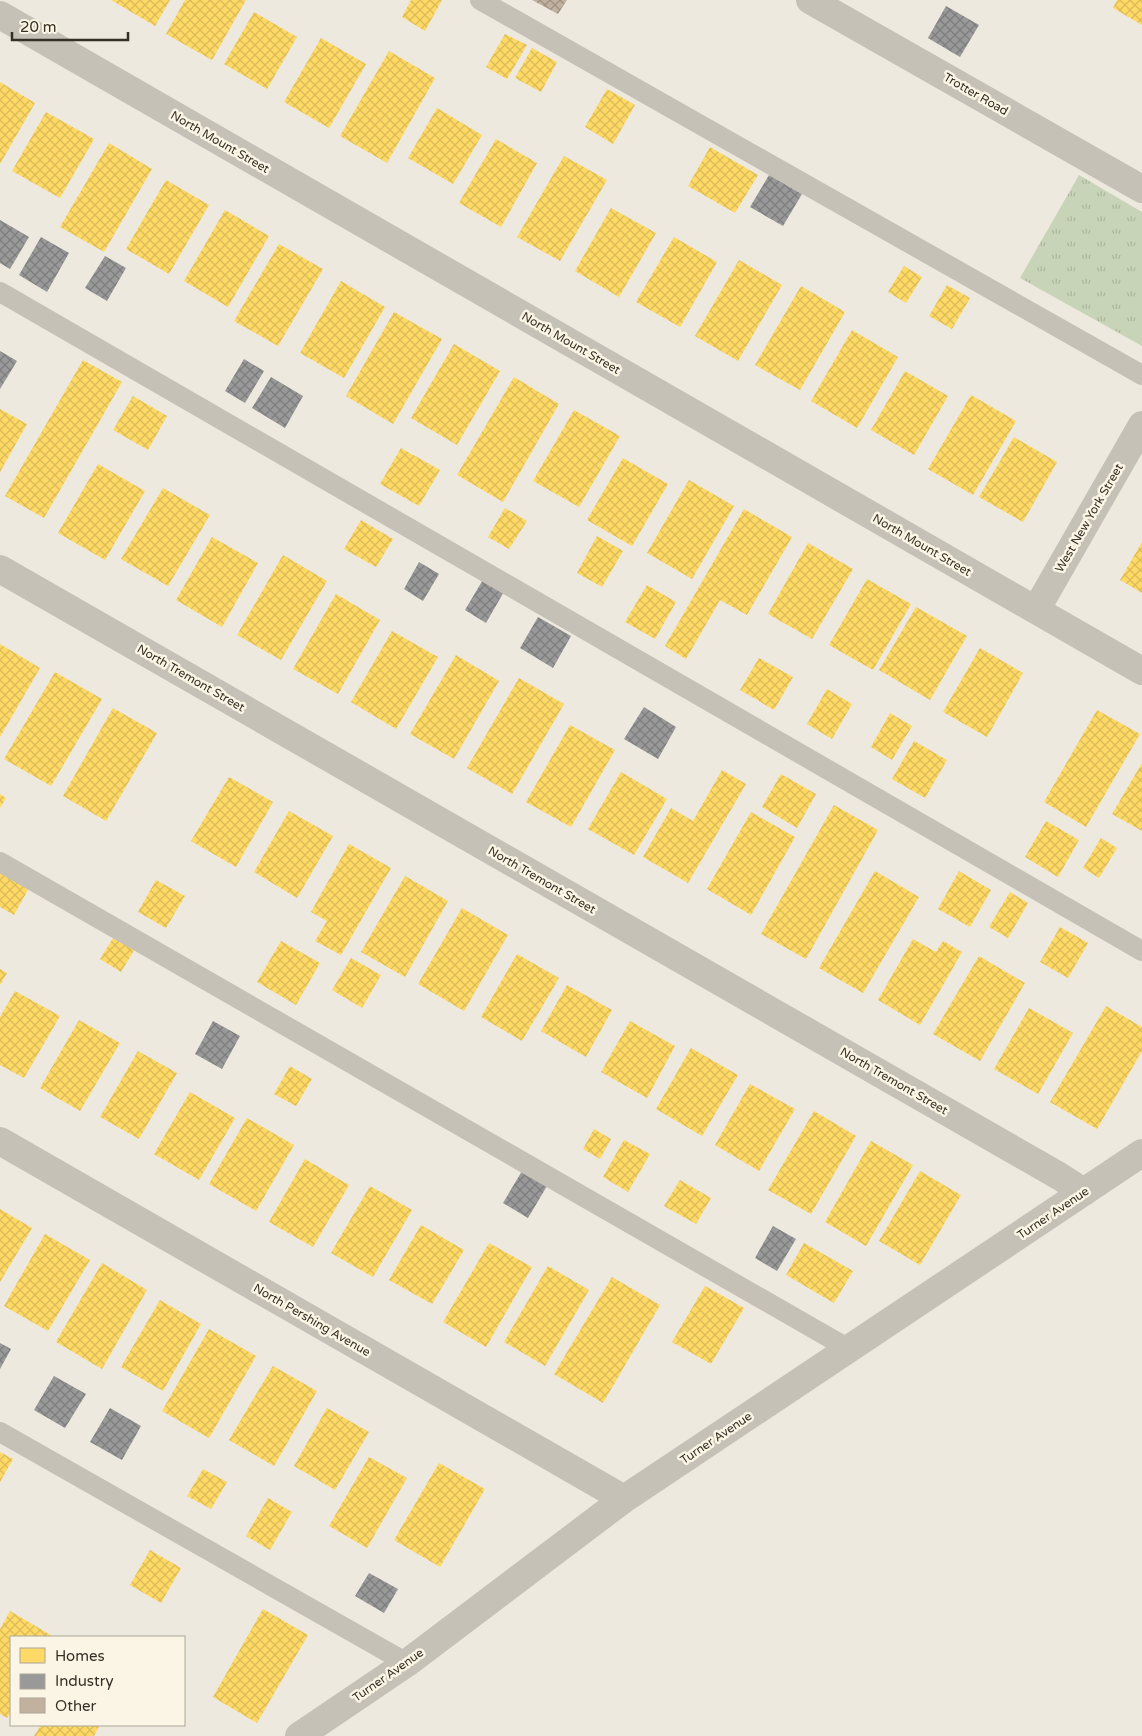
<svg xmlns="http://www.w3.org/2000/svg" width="1142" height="1736" font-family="'Varela Round',sans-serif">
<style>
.grass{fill:url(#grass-tufts)}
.homes{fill:url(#homes-cross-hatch)}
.industry{fill:url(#industry-cross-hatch)}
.building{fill:url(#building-cross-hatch)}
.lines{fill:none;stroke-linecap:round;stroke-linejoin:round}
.service{stroke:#c6c1b7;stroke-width:20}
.minor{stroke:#c6c1b7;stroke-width:28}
.labels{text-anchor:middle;stroke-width:5;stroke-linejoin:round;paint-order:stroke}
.street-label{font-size:12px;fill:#362f26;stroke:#faf5e4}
</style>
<defs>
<pattern id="grass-tufts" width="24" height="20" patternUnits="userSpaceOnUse" patternTransform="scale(1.25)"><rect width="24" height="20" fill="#c8d4b7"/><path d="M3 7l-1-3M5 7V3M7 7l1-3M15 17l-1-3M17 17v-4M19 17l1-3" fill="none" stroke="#acb69d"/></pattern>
<pattern id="homes-cross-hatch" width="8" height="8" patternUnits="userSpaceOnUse" patternTransform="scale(1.25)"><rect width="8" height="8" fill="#ffd966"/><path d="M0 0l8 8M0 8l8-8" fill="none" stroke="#dbbb58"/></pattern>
<pattern id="industry-cross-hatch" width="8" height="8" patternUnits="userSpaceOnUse" patternTransform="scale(1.25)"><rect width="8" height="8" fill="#999"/><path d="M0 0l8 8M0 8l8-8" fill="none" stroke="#7e7d7d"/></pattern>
<pattern id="building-cross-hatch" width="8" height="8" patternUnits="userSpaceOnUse" patternTransform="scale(1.25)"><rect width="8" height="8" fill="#c2b19e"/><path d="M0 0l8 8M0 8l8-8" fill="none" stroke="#9e9081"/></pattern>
</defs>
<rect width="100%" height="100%" fill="#ede9de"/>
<!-- grass -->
<path class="grass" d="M1079,175L1142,212V346L1020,278Z"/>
<!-- homes -->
<path class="homes" d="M111,0H170L155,26Z
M185,0H246L212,60L166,34Z
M411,0H442L425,31L402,17Z
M1117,0H1142V25L1113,8Z
M254,12L297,37L267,89L224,64Z
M505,34L527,45L507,79L486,67Z
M321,38L366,64L329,128L284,102Z
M532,48L557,62L541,92L515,78Z
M389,51L435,78L387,163L340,136Z
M0,82L35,103L0,164Z
M607,89L635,105L613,144L585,127Z
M437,108L482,135L453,184L408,158Z
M46,112L94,139L60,198L12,171Z
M496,139L537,163L501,227L459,203Z
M109,143L152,169L104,252L60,227Z
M710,147L758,175L735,213L688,186Z
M564,156L607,180L560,261L517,237Z
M166,180L209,205L169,274L126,249Z
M611,208L656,233L619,297L575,271Z
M225,210L269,236L228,307L184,281Z
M674,237L717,262L680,327L636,302Z
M279,244L323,269L278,346L234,321Z
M739,260L782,285L738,361L695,336Z
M904,266L922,277L906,303L888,292Z
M341,281L385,307L344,378L300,353Z
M947,285L970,298L952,329L929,316Z
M801,286L845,312L800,390L755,365Z
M394,312L442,339L393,424L346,396Z
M852,330L898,357L857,428L811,401Z
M454,344L500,371L457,445L411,418Z
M83,360L122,382L44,518L5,496Z
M905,371L948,396L914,455L871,430Z
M514,377L559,404L503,502L457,475Z
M971,395L1016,421L973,495L928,469Z
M133,396L167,416L148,450L113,430Z
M0,409L27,424L0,472Z
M574,410L620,436L579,507L533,481Z
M1014,437L1057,462L1023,522L979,497Z
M401,448L440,470L419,506L380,484Z
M623,458L668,484L632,546L587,520Z
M98,464L145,491L105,560L58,533Z
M689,480L734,506L692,579L647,553Z
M163,488L210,515L168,586L121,559Z
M505,508L527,521L509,549L488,537Z
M744,509L792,537L747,615L720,600L686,659L665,646Z
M361,520L393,539L376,567L344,549Z
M597,536L623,551L602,587L577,573Z
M212,537L258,563L222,627L176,600Z
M1142,542V593L1120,580Z
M808,543L853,569L812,639L768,614Z
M283,555L327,581L281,660L237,635Z
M867,579L911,604L873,670L829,645Z
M647,585L676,602L655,639L625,622Z
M336,594L380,620L338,694L293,669Z
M916,607L967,636L930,700L879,670Z
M392,631L438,657L396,729L351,702Z
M0,644L40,668L0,737Z
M980,648L1023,673L987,737L943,712Z
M456,655L499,681L454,759L410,734Z
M759,658L793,677L774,710L740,690Z
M55,672L102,699L51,786L4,759Z
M519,678L564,704L512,794L467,768Z
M827,689L852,704L832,739L807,724Z
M113,708L157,733L106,821L63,796Z
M1097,710L1140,734L1086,827L1044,802Z
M890,713L912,726L892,760L871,747Z
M570,725L615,750L571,827L526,802Z
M914,741L947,760L925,798L892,779Z
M1142,763V831L1112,814Z
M722,770L746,784L688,883L643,857L671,808L693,821Z
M621,772L667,799L634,855L588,829Z
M781,774L816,794L797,828L762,807Z
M229,777L273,802L236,867L191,841Z
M0,794L6,798L0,808Z
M834,805L878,830L806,959L761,934Z
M289,811L333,836L297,898L254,872Z
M751,812L795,837L751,915L707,889Z
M1046,821L1079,840L1058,877L1025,857Z
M1101,838L1117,848L1099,878L1083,868Z
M349,844L391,868L341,955L315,941L327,921L311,912Z
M0,871L29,888L14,915L0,907Z
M875,871L919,897L863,993L819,968Z
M959,871L991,890L970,927L938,909Z
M405,876L448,901L405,977L361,952Z
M156,880L185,896L166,928L138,912Z
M1010,892L1028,903L1008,938L989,927Z
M462,908L508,935L464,1011L418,984Z
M1060,927L1088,943L1068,978L1040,962Z
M115,935L136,947L121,972L100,959Z
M913,939L936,952L943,941L962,952L920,1025L878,1000Z
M281,941L320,963L296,1005L257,982Z
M517,954L559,978L522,1041L481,1017Z
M979,956L1025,983L980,1061L933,1034Z
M351,958L381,975L362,1008L332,990Z
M0,969L7,973L0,985Z
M567,985L612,1010L586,1057L541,1031Z
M15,991L60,1016L24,1078L0,1065V1017Z
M1106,1006L1142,1027V1051L1097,1129L1050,1102Z
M1029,1008L1073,1033L1038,1094L994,1069Z
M79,1020L120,1043L80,1111L40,1088Z
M630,1021L675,1046L647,1098L601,1072Z
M691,1048L738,1075L702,1136L656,1109Z
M138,1051L177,1073L139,1139L100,1117Z
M290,1066L312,1079L296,1106L274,1094Z
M750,1084L795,1109L759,1171L715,1145Z
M190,1092L235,1118L199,1180L154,1154Z
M814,1111L856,1136L811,1214L768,1190Z
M247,1118L294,1145L256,1211L209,1184Z
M594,1129L611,1139L600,1159L583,1149Z
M624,1140L650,1154L628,1192L603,1177Z
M871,1141L913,1165L866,1246L825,1222Z
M305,1159L349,1185L313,1247L269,1222Z
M920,1171L961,1195L920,1265L879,1241Z
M680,1180L711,1198L696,1224L664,1206Z
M370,1186L412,1210L373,1277L331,1253Z
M0,1209L32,1228L0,1282Z
M421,1225L464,1250L432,1304L389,1280Z
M45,1234L90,1260L48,1331L4,1306Z
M489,1243L532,1267L486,1347L443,1322Z
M804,1243L853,1271L834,1303L786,1275Z
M102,1263L147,1290L102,1369L56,1342Z
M548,1266L589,1290L545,1366L504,1342Z
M612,1277L660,1305L603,1403L554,1374Z
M705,1286L744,1308L711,1364L672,1342Z
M160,1300L201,1324L163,1391L121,1367Z
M209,1329L256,1356L209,1438L162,1411Z
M273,1366L317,1391L274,1466L229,1440Z
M327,1408L369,1432L335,1490L294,1466Z
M0,1452L13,1459L0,1482Z
M369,1457L407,1478L367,1548L329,1526Z
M439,1463L485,1489L440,1567L394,1540Z
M203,1469L227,1482L211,1509L187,1496Z
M268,1498L292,1512L270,1550L246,1536Z
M150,1550L181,1568L161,1603L130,1585Z
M263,1609L308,1635L257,1723L213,1697Z
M10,1611L54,1637H11V1711L7,1718L0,1714V1629Z
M41,1725H100L94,1736H34Z"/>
<!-- industry -->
<path class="industry" d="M946,6L979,25L960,57L928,38Z
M769,175L802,194L783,226L750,207Z
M0,220L29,237L10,269L0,263Z
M41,237L69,253L47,292L19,275Z
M105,256L126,268L107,301L85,288Z
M0,351L17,361L0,389Z
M244,359L264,371L245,403L225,391Z
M271,377L303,396L285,428L252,408Z
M419,562L439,574L423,601L404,589Z
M484,578L505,590L486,623L465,610Z
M538,617L571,636L553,668L520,648Z
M644,707L676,727L658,759L624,739Z
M213,1021L240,1036L222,1069L195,1054Z
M522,1171L547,1186L528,1218L503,1203Z
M773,1226L796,1239L777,1271L755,1258Z
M0,1343L11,1349L0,1369Z
M54,1376L86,1394L65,1428L34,1410Z
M110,1408L141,1426L122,1460L90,1442Z
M369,1573L398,1589L384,1613L355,1596Z"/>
<!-- building -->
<path class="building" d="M532,0H567L558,14Z"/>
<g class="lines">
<!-- service -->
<path class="service" d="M480,0L1142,375
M0,292L1142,951
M0,862L849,1349
M0,1432L407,1663"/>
<!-- minor -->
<path class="minor" d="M810,0L1142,189
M0,15L1142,671
M0,569L1059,1176L1084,1192
M1036,610L1142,425
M0,1141L624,1499
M299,1736L407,1663L624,1499L1142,1153"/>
</g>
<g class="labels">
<!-- street labels -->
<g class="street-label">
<text transform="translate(976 94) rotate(30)" y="4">Trotter Road</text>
<text transform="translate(220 142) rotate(30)" y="4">North Mount Street</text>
<text transform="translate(571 343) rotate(30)" y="4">North Mount Street</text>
<text transform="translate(1089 518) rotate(-60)" y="4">West New York Street</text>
<text transform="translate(922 545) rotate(30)" y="4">North Mount Street</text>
<text transform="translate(191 678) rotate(30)" y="4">North Tremont Street</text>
<text transform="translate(542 880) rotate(30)" y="4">North Tremont Street</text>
<text transform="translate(894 1081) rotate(30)" y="4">North Tremont Street</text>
<text transform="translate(1053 1213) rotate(-34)" y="4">Turner Avenue</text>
<text transform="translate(312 1320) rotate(30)" y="4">North Pershing Avenue</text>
<text transform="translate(716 1438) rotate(-34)" y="4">Turner Avenue</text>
<text transform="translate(388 1675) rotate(-35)" y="4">Turner Avenue</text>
</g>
</g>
<!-- legend -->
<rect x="10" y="1636" width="175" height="90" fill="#faf5e4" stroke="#aca698"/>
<rect x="20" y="1648" width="25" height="15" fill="#ffd966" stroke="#aca698"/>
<text x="55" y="1661" font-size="15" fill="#362f26">Homes</text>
<rect x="20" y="1674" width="25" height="15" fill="#999999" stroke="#aca698"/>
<text x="55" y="1686" font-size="15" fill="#362f26">Industry</text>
<rect x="20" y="1698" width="25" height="15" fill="#c2b19e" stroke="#aca698"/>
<text x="55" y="1711" font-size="15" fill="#362f26">Other</text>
<!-- scale -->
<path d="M12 32v8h116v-8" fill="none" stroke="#362f26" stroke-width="2.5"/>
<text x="20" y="32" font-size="15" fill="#362f26" stroke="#faf5e4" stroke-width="4" paint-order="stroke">20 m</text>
</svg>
